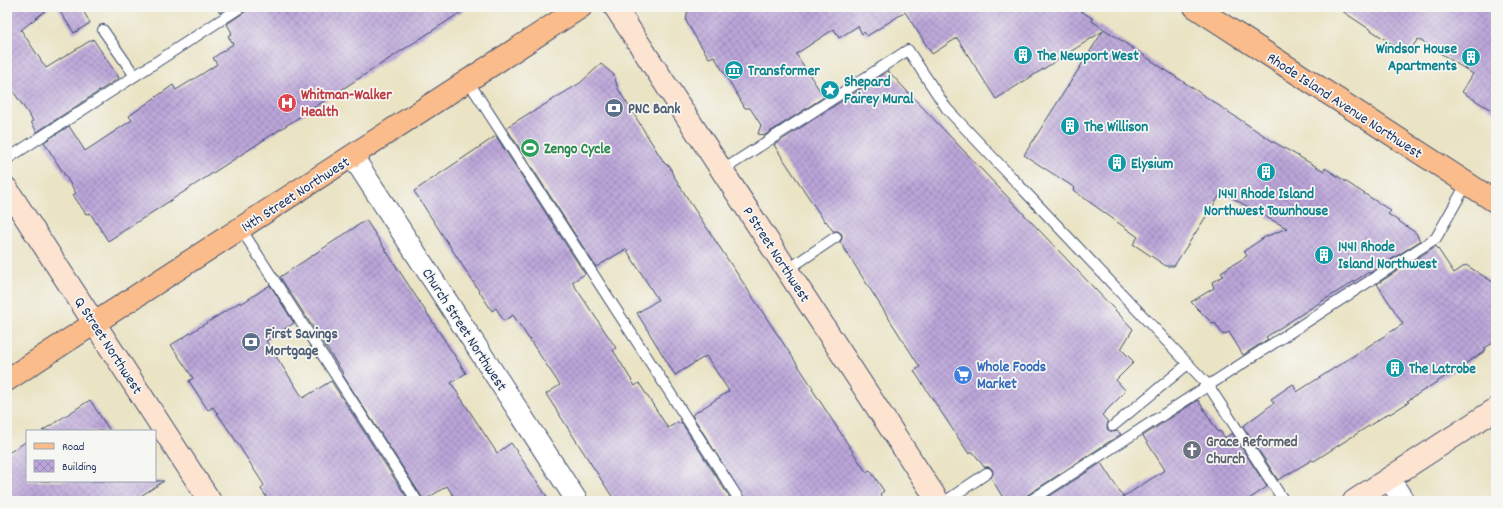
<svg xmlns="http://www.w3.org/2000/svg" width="1503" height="508" font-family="Dekko,sans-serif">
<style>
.building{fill:url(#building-cross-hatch)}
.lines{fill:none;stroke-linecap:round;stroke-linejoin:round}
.lane-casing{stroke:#3a4a6d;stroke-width:12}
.street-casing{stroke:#3a4a6d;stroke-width:23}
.secondary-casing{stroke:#3a4a6d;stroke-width:24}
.primary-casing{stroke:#3a4a6d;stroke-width:24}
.lane{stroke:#fff;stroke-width:10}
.street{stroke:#fff;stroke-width:21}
.secondary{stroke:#fde4d1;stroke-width:22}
.primary{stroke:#fabc8b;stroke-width:22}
.labels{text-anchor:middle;stroke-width:3.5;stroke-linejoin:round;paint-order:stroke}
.culture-label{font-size:15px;font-weight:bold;fill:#0d838f;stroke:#f6f6f2;text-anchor:start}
.health-label{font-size:15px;font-weight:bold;fill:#be3a42;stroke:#f6f6f2;text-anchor:start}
.street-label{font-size:15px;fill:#1b2f5e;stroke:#f6f6f2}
.service-label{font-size:15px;font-weight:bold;fill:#4e5e75;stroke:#f6f6f2;text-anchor:start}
.leisure-label{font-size:15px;font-weight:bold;fill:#27864d;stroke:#f6f6f2;text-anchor:start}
.shop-label{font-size:15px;font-weight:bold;fill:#366cbe;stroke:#f6f6f2;text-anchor:start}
.worship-label{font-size:15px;font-weight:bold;fill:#5b616d;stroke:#f6f6f2;text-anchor:start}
</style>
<defs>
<pattern id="building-cross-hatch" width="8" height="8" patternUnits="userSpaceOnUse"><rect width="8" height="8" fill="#bca6d9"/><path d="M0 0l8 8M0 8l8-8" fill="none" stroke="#9888b3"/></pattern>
</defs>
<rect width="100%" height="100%" fill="#f6f6f2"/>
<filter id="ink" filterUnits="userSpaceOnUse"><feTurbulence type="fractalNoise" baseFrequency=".025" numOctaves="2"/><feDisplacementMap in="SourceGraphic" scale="8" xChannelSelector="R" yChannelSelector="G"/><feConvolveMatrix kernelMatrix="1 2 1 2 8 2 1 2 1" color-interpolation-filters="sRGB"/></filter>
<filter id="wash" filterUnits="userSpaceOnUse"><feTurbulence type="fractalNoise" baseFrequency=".012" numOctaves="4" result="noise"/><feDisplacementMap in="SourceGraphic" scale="16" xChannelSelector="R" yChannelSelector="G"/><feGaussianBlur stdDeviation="0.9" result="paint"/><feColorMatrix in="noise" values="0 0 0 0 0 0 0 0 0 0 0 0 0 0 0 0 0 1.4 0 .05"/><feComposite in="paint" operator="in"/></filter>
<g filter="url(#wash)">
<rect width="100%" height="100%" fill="#eae3c4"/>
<g id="blocks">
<!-- building -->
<path class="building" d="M7,7H50L21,30L46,68L93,39L119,78L37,132L31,122L33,121L7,82Z
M57,7H81L90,23L74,33Z
M216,7H229L220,13Z
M247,7H469L108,241L90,213L86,214L73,195L76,193L44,142L69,126L85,151L132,120L129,116L173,85L176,90L202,74L217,64L213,58L233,44L228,36L232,33L227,24L245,12Z
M688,7H1075L1093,19L1092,21L1272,141L1324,171L1325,168L1391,211L1388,214L1416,233L1420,241L1370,273L1369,272L1300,315L1266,337L1268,339L1243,355L1229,332L1223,335L1215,323L1213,324L1191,302L1214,288L1212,282L1223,276L1221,272L1247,256L1244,251L1265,237L1287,228L1257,212L1222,192L1174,266H1166L1133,244L1138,237L1073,190L1075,188L1024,155L1103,31L996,99L957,38L932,54L905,12L867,36L864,32L862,34L858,26L839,38L834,29L796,54L824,97L765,135L758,134L761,125L750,108H745L714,56L709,58L696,38L686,21Z
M1336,7H1496V113L1462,92L1473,74L1418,39L1407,54Z
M601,64L614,75L618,89L665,164L670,166L672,173L691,204L799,367L813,388L812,389L866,472L870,470L884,491L880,494L884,501H746L692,415L729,391L706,356L675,375L637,313L658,300L626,249L596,267L507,129V127L531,112V113L580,83Z
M888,71L1133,329L1121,349L1134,362L1116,380L1126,391L1102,415L1108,422L1107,427L1108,430L1114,432L1117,431L1121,434L1026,496L1024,501H1005L991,478L993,473L992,469L989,467H984L973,452L969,454L914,371L920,367L840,242L842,239V234L838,231H833L826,221L825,222L774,145Z
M496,136L585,274L572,282L616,348L613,350L635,386L639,383L668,428L678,422L679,424L681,422L732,501H615L546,394L560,385L513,315L504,321L496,308L492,311L414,191Z
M366,220L466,373L451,383L497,453L511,443L550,501H457L447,486L423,501L422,497L342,374L343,373L280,277Z
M1436,246L1454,273L1466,265L1496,284V341L1485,348V351L1407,401L1409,402L1390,414L1389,413L1314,461L1312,460L1278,480L1243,426L1274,403L1271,399L1293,384L1297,392L1403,324L1377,284Z
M270,285L294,323L266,341L303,398L331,381L409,501H269L261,489L264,485L234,438L213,407L208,410L189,381L193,378L171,345L240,302L241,304Z
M90,400L110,431H42Z
M1198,400L1218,432L1220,431L1225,438L1232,433L1267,487L1246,501H1042L1101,463L1123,497L1165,470L1143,436Z
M27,441V481H164L133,501H7V454Z"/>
</g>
</g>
<g filter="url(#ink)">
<use href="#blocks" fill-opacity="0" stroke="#3a4a6d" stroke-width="1"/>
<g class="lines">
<!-- lane casing -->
<g class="lane-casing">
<path id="lane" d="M103,30L135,76
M468,81L740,501
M7,159L241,7
M723,170L908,50L947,109L1208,385L1284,501
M241,229L417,501
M787,270L836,237
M1113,426L1188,364
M946,501L987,473
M1030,501L1436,238L1467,183"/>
</g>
<!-- street casing -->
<g class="street-casing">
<path id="street" d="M353,157L577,501
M1389,479L1404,501"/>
</g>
<!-- secondary casing -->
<g class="secondary-casing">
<path id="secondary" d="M615,7L938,501
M7,189L210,501
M1354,501L1496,409"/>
</g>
<!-- primary casing -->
<g class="primary-casing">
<path id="primary" d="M1195,7L1496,202
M7,380L581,7"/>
</g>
<!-- lane -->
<use href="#lane" class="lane"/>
<!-- street -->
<use href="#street" class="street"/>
<!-- secondary -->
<use href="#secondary" class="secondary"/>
<!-- primary -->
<use href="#primary" class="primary"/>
</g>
</g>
<!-- icons -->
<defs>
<g id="building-disc" transform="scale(1)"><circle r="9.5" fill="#0f9aa8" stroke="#f6f6f2"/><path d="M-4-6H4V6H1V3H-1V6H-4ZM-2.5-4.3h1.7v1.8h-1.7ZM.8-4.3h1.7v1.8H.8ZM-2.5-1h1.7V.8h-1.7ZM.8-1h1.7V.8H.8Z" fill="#fff"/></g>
<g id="museum-disc" transform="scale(1)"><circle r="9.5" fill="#0f9aa8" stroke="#f6f6f2"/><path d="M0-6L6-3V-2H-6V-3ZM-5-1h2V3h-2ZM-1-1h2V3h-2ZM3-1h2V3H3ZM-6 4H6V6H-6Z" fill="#fff"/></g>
<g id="sight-disc" transform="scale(1)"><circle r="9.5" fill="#0f9aa8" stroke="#f6f6f2"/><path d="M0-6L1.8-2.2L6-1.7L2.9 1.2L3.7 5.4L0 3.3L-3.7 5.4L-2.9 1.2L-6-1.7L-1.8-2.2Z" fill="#fff"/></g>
<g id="hospital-disc" transform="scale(1)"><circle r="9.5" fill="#e0444e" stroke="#f6f6f2"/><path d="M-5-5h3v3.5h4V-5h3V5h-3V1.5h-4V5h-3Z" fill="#fff"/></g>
<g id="bank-disc" transform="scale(1)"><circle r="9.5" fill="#5c6f8a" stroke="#f6f6f2"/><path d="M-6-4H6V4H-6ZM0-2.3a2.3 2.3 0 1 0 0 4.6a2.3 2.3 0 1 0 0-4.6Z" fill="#fff"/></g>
<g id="stadium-disc" transform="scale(1)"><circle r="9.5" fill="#2e9e5b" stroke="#f6f6f2"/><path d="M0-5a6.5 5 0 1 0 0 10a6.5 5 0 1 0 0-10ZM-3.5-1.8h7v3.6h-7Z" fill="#fff"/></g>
<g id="supermarket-disc" transform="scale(1)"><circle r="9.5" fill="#3f7fe0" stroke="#f6f6f2"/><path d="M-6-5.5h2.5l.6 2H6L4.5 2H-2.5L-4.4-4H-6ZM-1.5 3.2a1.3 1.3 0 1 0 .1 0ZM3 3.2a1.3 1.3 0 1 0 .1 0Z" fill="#fff"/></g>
<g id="church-disc" transform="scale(1)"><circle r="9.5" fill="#6b7280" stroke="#f6f6f2"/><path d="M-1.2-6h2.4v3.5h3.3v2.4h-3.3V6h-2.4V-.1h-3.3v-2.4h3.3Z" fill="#fff"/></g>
</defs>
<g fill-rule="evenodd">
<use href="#building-disc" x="1023" y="55"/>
<use href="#building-disc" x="1471" y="57"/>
<use href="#museum-disc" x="734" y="70"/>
<use href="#sight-disc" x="830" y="90"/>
<use href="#hospital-disc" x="287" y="103"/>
<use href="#bank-disc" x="614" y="108"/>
<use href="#building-disc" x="1070" y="126"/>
<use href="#stadium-disc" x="530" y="148"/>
<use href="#building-disc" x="1117" y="163"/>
<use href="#building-disc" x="1266" y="172"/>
<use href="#building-disc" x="1324" y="255"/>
<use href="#bank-disc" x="251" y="342"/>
<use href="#building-disc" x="1395" y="368"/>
<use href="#supermarket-disc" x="963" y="375"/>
<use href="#church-disc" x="1192" y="450"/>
</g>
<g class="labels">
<!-- culture labels -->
<g class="culture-label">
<text x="1457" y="53" text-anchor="end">Windsor House<tspan x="1457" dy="17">Apartments</tspan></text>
<text x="1037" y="60">The Newport West</text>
<text x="748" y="75">Transformer</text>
<text x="844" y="86">Shepard<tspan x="844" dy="17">Fairey Mural</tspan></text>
<text x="1084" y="131">The Willison</text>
<text x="1131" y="168">Elysium</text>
<text x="1266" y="198" text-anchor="middle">1441 Rhode Island<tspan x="1266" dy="17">Northwest Townhouse</tspan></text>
<text x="1338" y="251">1441 Rhode<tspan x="1338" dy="17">Island Northwest</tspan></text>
<text x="1409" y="373">The Latrobe</text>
</g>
<!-- health labels -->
<g class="health-label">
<text x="301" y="99">Whitman-Walker<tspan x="301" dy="17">Health</tspan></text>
</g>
<!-- street labels -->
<g class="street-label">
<text transform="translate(1345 105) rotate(33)" y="5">Rhode Island Avenue Northwest</text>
<text transform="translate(295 194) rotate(-33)" y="5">14th Street Northwest</text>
<text transform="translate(777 254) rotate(57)" y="5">P Street Northwest</text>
<text transform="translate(465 329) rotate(57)" y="5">Church Street Northwest</text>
<text transform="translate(109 345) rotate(57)" y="5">Q Street Northwest</text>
</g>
<!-- service labels -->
<g class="service-label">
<text x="628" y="113">PNC Bank</text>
<text x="265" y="338">First Savings<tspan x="265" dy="17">Mortgage</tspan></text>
</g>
<!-- leisure labels -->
<g class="leisure-label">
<text x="544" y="153">Zengo Cycle</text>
</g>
<!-- shop labels -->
<g class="shop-label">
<text x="977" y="371">Whole Foods<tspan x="977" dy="17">Market</tspan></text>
</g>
<!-- worship labels -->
<g class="worship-label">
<text x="1206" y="446">Grace Reformed<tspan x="1206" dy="17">Church</tspan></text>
</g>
</g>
<!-- margin -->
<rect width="1503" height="508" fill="none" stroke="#f6f6f2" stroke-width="24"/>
<!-- legend -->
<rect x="26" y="430" width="130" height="52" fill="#f6f6f2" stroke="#9ea6b7"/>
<rect x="34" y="443" width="20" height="6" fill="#fabc8b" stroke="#9ea6b7"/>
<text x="62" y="450" font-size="12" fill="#1b2f5e">Road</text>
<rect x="34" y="460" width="20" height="12" fill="url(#building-cross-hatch)" stroke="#9ea6b7"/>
<text x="62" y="470" font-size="12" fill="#1b2f5e">Building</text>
</svg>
